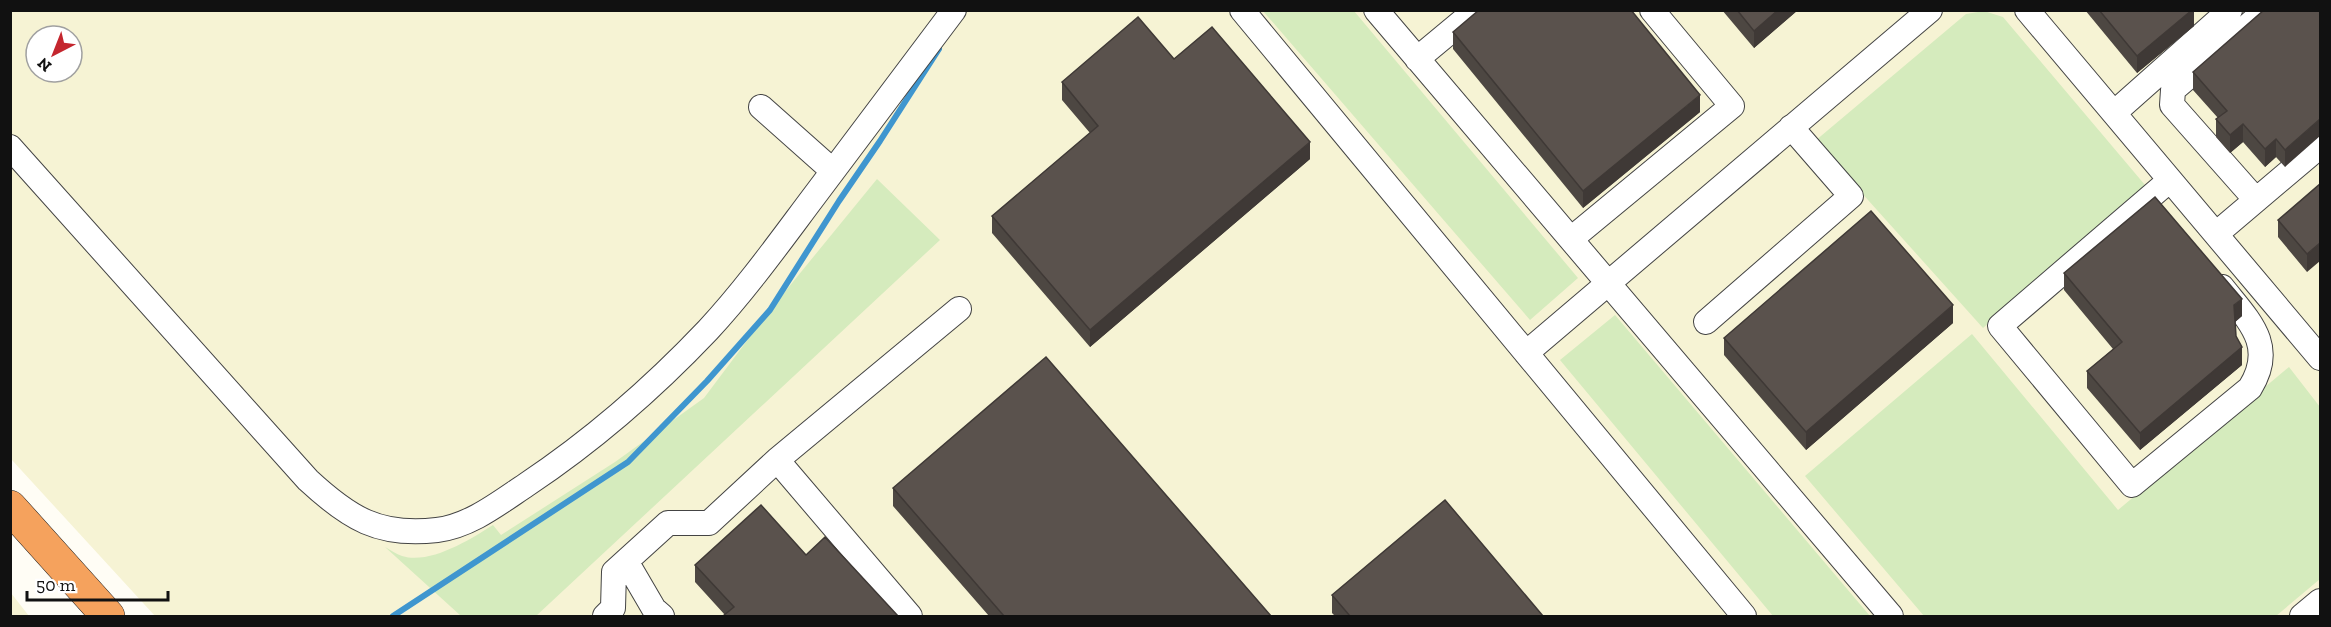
<svg xmlns="http://www.w3.org/2000/svg" width="2331" height="627" font-family="'Zilla Slab',serif">
<style>
.farmland{fill:#f6f3d4;fill-rule:evenodd}
.green{fill:#d5ebbd}
.lines{fill:none;stroke-linecap:round;stroke-linejoin:round}
.stream{stroke:#3f96cf;stroke-width:6}
.minor-casing{stroke:#444;stroke-width:26}
.highway-casing{stroke:#222;stroke-width:34}
.minor{stroke:#fff;stroke-width:24}
.highway{stroke:#f5a25d;stroke-width:33}
.wall{fill:#4d4742}
.shaded-wall{fill:#3f3936}
.building{fill:#5a524d;stroke:#3f3936;stroke-width:1.5}
</style>
<rect width="100%" height="100%" fill="#fffdf5"/>
<!-- farmland -->
<path class="farmland" d="M11,11H2320V616H155L11,459ZM36,36H72V72H36Z
M10,593H11L29,616H11Z"/>
<!-- green -->
<path class="green" d="M1263,11H1354L1578,278L1530,320Z
M1984,11L2003,17L2145,185L1983,328L1815,141L1966,14Z
M877,179L940,240L536,616H461L385,547C391,550 396,554 402,556C430,565 471,539 493,525L501,535L615,462L704,398L770,310Z
M1615,315L1870,616H1773L1560,360Z
M1972,334L2118,510L2289,367L2320,407V579L2276,616H1924L1805,476Z"/>
<g class="lines">
<!-- stream -->
<path class="stream" d="M393,616L628,462L707,381L770,310L839,201L880,141L939,49"/>
<!-- minor casing -->
<g class="minor-casing">
<path id="minor" d="M1242,10L1744,616
M1376,10L1891,616
M2027,10L2320,358
M1417,59L1476,10
M761,107L833,171
M2114,113L2230,10
M10,147L308,480C349,518 379,537 437,530C470,526 499,503 526,485C592,441 653,388 708,330C746,289 779,243 812,199C860,136 907,73 954,10
M2170,180L2000,326L2132,485L2250,388C2277,345 2248,320 2222,287
M2256,200L2172,105L2173,90L2266,10
M2216,234L2320,146
M1571,239L1732,106L1652,10
M1706,322L1851,196L1791,127
M1526,353L1930,10
M777,460L959,309
M626,561L654,609L662,616
M605,616L613,608L614,572L668,523H709L777,460L910,616
M2302,616L2320,601"/>
</g>
<!-- highway casing -->
<g class="highway-casing">
<path id="highway" d="M10,507L108,616"/>
</g>
<!-- minor -->
<use href="#minor" class="minor"/>
<!-- highway -->
<use href="#highway" class="highway"/>
</g>
<!-- wall -->
<path class="wall" d="M1722,10H1798L1754,48Z
M2085,10H2194V26L2137,73Z
M2320,10L2285,167L2276,157L2265,167L2243,142L2230,153L2216,137V119L2218,118L2193,90V72Z
M1453,32L1700,112L1583,208L1453,49Z
M1174,59L1310,159L1090,347L992,233V216L1090,133L1062,100V82Z
M2320,184L2307,272L2278,237V220Z
M2064,273L2242,316L2235,322L2236,336L2242,365L2140,450L2087,388V371L2113,349L2064,290Z
M1953,323L1806,450L1724,355V338Z
M893,488L1271,616H989L893,506Z
M806,555L725,615L695,582V565Z
M1332,595L1543,616H1335L1332,613Z"/>
<!-- shaded-wall -->
<path class="shaded-wall" d="M1778,10H1798L1754,48V31Z
M2192,10H2194V26L2137,73V56Z
M1700,95V112L1583,208V191Z
M2320,119V136L2285,167V150Z
M2243,124V142L2230,153V135Z
M2276,139V157L2265,167V149Z
M1310,142V159L1090,347V330Z
M2320,243V261L2307,272V254Z
M2242,299V316L2234,323V305Z
M1953,305V323L1806,450V432Z
M2242,347V365L2140,450V433Z"/>
<!-- building -->
<path class="building" d="M1479,10H1631L1700,95L1583,191L1453,32Z
M1737,10H1778L1754,31Z
M2099,10H2192L2137,56Z
M2264,10H2320V119L2285,150L2276,139L2265,149L2243,124L2230,135L2216,119L2227,111L2193,72Z
M1138,17L1174,59L1212,27L1310,142L1090,330L992,216L1098,126L1062,82Z
M2320,184V243L2307,254L2278,220Z
M2155,197L2242,299L2234,305L2236,336L2242,347L2140,433L2087,371L2122,342L2064,273Z
M1871,211L1953,305L1806,432L1724,338Z
M1046,357L1271,616H1004L893,488Z
M1445,500L1543,616H1350L1332,595Z
M761,505L806,555L825,537L898,616H723L734,607L695,565Z"/>
<!-- border -->
<rect width="2331" height="627" fill="none" stroke="#111111" stroke-width="24"/>
<!-- north arrow -->
<g transform="translate(54 54) rotate(222)"><circle r="28" fill="#ffffff" stroke="#a0a0a0" stroke-width="1.5"/>
<path d="M0-4.5L10 22L0 15L-10 22Z" fill="#c4262e"/>
<text y="-9" font-size="16" font-weight="bold" text-anchor="middle" fill="#111111">N</text>
</g>
<!-- scale -->
<path d="M27 591v9h141v-9" fill="none" stroke="#111111" stroke-width="3"/>
<text x="36" y="591" font-size="18" fill="#111111" stroke="#ffffff" stroke-width="4.5" paint-order="stroke">50 m</text>
</svg>
